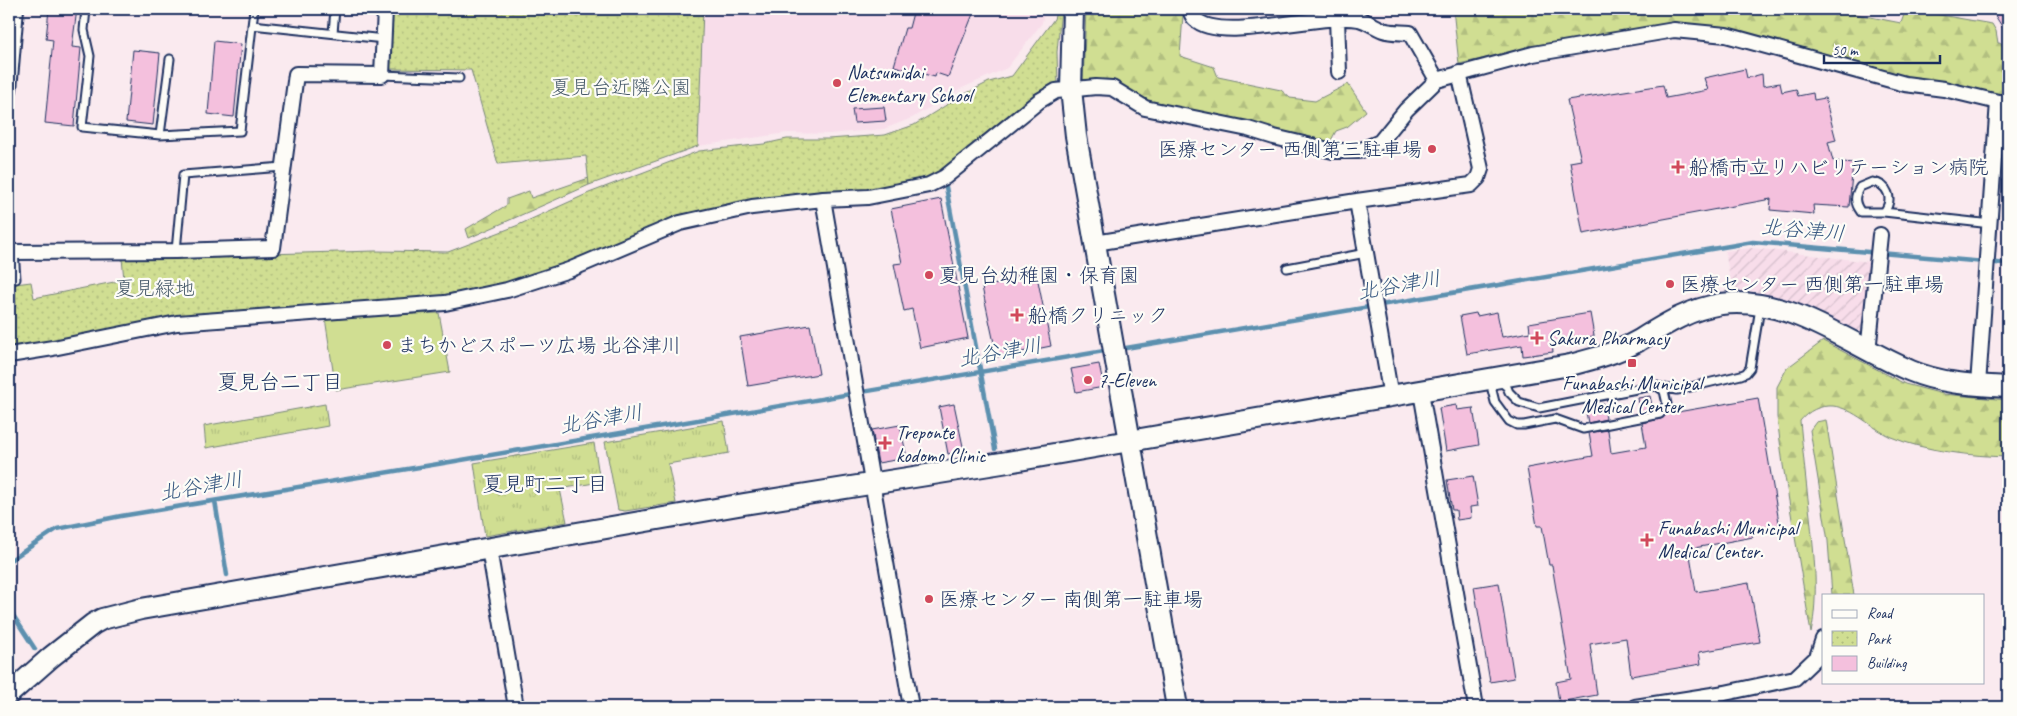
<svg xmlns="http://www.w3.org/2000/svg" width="2017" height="716" font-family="Caveat,'Klee One',sans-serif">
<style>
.built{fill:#f8ddea}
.industrial{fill:url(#industrial-furrows)}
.grass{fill:url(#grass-tufts);stroke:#768678}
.forest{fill:url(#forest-firs);stroke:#768678}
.park{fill:url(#park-dots);stroke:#768678}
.garden{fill:#d0de92;stroke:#768678}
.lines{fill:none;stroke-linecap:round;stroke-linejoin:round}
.stream{stroke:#5b90af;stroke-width:4.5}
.building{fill:#f4c0dd;stroke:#1b2f5e}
.lane-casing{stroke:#1b2f5e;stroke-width:11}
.street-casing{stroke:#1b2f5e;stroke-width:18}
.secondary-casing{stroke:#1b2f5e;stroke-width:24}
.lane{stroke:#fdfcf7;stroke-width:7}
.street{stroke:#fdfcf7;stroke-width:14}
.secondary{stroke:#fdfcf7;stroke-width:20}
.poi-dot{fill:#d1495b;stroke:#fdfcf7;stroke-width:2}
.labels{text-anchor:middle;stroke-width:4.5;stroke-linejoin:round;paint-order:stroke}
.poi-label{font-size:20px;fill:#1b2f5e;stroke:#fdfcf7;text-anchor:start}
.park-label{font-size:20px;fill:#485b6b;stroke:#fdfcf7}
.water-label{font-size:21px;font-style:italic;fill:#365780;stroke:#fdfcf7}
.neighbourhood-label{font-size:21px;fill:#1b2f5e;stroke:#fdfcf7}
</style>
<defs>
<pattern id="industrial-furrows" width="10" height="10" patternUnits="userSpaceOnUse" patternTransform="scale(1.25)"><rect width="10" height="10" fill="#f8ddea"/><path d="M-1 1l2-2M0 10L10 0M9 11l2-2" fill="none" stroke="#d4becb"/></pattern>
<pattern id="grass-tufts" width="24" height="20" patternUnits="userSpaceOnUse" patternTransform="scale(1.25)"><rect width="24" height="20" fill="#d0de92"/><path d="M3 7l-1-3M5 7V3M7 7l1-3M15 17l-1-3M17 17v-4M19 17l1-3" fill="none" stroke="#b2bf80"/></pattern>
<pattern id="forest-firs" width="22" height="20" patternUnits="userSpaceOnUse" patternTransform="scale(1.25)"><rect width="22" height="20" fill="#d0de92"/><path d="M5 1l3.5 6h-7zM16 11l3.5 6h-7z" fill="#b2bf80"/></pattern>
<pattern id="park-dots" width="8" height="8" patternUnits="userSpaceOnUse" patternTransform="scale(1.25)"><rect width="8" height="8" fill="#d0de92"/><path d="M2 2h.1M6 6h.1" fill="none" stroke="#b2bf80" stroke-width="1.8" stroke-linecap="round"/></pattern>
</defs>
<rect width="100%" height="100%" fill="#faeaef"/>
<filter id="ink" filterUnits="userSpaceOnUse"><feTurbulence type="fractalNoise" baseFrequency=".02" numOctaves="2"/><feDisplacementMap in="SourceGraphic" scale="10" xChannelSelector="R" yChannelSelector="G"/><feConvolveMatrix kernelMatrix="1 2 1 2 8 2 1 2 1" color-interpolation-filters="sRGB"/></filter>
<g filter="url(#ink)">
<!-- built -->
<path class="built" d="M703,9H1045L1042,23L1007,68L960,89L912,118L884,129L829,134L787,133L698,146Z"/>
<!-- industrial -->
<path class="industrial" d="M1752,248L1870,262L1863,338L1797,304L1760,292L1732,290L1725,251Z"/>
<!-- grass -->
<path class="grass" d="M325,404L328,426L206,448L204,426Z
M724,421L729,453L668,464L676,503L625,511L618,510L605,442Z
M594,443L600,482L560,489L567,522L485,536L474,463Z"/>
<!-- forest -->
<path class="forest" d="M1086,9H1182L1183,15L1180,56L1214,67L1218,77L1281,90L1290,98L1315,101L1348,84L1366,111L1347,127L1336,131L1329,144L1148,104L1083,83Z
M1453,9H1841L1850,13L1901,23L1906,9L1992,24L1996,31L1998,43L2008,44V97L1905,79L1674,26L1594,36L1531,48L1459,64Z
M589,178V185L469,238L466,229L507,205V199L529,191L531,198Z
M1823,341L1905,384L1943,394L2008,400V457C1972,456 1924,451 1891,437C1873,429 1853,408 1833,406C1820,405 1808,411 1800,421C1803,452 1806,484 1810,516C1814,554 1819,595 1811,633L1783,465L1777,417V387L1787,368Z
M1826,420L1854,595H1832L1828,541L1810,430L1816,422Z"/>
<!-- park -->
<path class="park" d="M392,9H703L698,146L589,185L586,156L498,164L471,70L389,69Z
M1057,9H1061L1057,52L1058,87L942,171L929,179L869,191L750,202L506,287L446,299L318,309L174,316L51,344L9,350V307L16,306L15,284L31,282L34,298L124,280L122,258L375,251L448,252L516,226L589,193L699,151L764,144L787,139H828L885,135L914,125L961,96L989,82L1012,76L1054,19Z"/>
<!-- garden -->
<path class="garden" d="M439,313L450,372L336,390L325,318Z"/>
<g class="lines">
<!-- stream -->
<path class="stream" d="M946,187L995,449
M1120,349L1753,242L2008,264
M215,501L227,575
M9,561L57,529L121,516L438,464L1110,350
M9,609L35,649"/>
</g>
<!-- building -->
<path class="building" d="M49,9H77L72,47L81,48L74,126L45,123L53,40L46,39Z
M914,9H975L948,77L936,73L935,77L894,66L905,28H909Z
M1991,9H2008V36Z
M214,41L241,44L234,117L208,114Z
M133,50L160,53L153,125L126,122Z
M1745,69L1747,78L1762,74L1763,86L1780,83L1782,92L1796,89L1798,96L1813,93L1814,100L1825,98L1836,140L1828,142L1833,161L1853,163L1849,207L1813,205L1814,214L1770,210L1771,199L1583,234L1570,162L1581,160L1567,100L1663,85L1666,98L1708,90L1704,78Z
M884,107L886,121L854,123L852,109Z
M941,199L968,338L920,348L912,309L904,311L894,264L902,263L891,209Z
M1017,274L1018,280L1037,276L1051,346L997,357L982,287L1003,283L1002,277Z
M1497,312L1502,337L1530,332L1529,323L1590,313L1594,336L1552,344L1553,352L1523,356L1522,345L1467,354L1460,316L1476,313L1477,316Z
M810,325L819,374L748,386L740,337Z
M1099,364L1104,387L1076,392L1071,369Z
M1650,396L1653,410L1640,412L1638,398Z
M1758,398L1780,528L1752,533L1753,537L1689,549L1696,592L1749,583L1760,642L1699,652L1701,664L1631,676L1626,638L1590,644L1597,695L1559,702L1556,682L1571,679L1552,565H1549L1542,526H1537L1527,468L1593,456L1589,433L1608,430L1611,453L1646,447L1642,423L1661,419L1666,414Z
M954,404L964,451L948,454L939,407Z
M1604,404L1606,419L1588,423L1585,406Z
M1456,405L1457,410L1473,408L1479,445L1446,451L1439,408Z
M900,425L907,458L878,463L872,430Z
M1473,476L1478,506L1470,507L1471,518L1457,520L1456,510H1452L1447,480Z
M1499,583L1514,678L1490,682L1474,587Z"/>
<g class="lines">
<!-- lane casing -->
<g class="lane-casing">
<path id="lane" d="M86,9L84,30L90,56L82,127L160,135L240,131L254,9
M252,25L384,39
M333,33L335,9
M382,75L459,78
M160,135L170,59
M1884,212C1894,199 1888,184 1872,182L1860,187C1854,196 1854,203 1861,212H1884L1991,224
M176,251L183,175L283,167
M1287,268L1366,253
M9,280L16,279L14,251
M1657,386L1664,391L1667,404L1660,414L1583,429L1555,419L1524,425H1517L1509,421L1495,402L1492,390L1496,378L1507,387L1509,392L1519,402L1539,408L1652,386C1661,386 1670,390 1678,390L1741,375L1746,373L1750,368L1760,308"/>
</g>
<!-- street casing -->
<g class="street-casing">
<path id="street" d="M1190,9C1191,12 1192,17 1195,19C1220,44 1322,12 1359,19C1367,21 1375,27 1383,30C1391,33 1401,32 1410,33L1437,80
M1337,19L1339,72
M9,90L16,9
M823,199L911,707
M1357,201L1391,397
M1095,243L1357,201L1471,185L1478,178L1481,169L1459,73
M9,252L176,251L273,248L296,74L382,75L385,9
M1868,352L1880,235
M9,355L53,348L177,323L445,303L507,290L569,270L680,223L752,207L823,199L868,197L929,185L945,177L1039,101L1056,91L1096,87L1112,88L1145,108L1248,129L1274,137L1333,151H1359L1380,142L1406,110L1437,80L1533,54L1674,30L1726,35L1905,84L1944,89L1998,102H2008
M1978,385L1998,102
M1421,392L1476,707
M489,549L516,707
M1635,707L1725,693L1795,678L1817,657L1823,639"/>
</g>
<!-- secondary casing -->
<g class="secondary-casing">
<path id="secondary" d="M1073,9L1071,89L1076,136L1177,707
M9,694L51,657L93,624L102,619L141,609L744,504L1002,463L1570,365C1593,359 1617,353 1638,341C1664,325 1689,309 1721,304C1791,295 1850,346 1911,371C1942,384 1976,385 2008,387"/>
</g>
<!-- lane -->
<use href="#lane" class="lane"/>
<!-- street -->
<use href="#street" class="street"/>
<!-- secondary -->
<use href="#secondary" class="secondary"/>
</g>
</g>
<!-- markers -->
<g class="poi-dot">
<circle cx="837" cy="83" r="5"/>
<circle cx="1432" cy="149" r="5"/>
<path d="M1675.5 159.5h5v5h5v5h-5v5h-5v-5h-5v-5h5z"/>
<circle cx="929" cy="275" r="5"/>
<circle cx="1670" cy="284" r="5"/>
<path d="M1014.5 307.5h5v5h5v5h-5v5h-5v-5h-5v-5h5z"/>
<path d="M1534.5 330.5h5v5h5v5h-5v5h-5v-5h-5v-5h5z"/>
<circle cx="387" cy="345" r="5"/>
<rect x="1627" y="358" width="10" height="10" rx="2.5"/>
<circle cx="1088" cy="380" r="5"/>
<path d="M882.5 435.5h5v5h5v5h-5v5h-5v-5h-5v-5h5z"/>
<path d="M1644.5 532.5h5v5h5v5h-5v5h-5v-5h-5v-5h5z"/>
<circle cx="929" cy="599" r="5"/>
</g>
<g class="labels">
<!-- poi labels -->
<g class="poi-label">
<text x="847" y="79">Natsumidai<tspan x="847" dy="23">Elementary School</tspan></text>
<text x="1422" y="156" text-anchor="end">医療センター 西側第三駐車場</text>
<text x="1689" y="174">船橋市立リハビリテーション病院</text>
<text x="939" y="282">夏見台幼稚園・保育園</text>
<text x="1680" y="291">医療センター 西側第一駐車場</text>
<text x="1028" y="322">船橋クリニック</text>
<text x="1547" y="345">Sakura Pharmacy</text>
<text x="397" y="352">まちかどスポーツ広場 北谷津川</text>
<text x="1098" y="387">7-Eleven</text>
<text x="1632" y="390" text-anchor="middle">Funabashi Municipal<tspan x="1632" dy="23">Medical Center</tspan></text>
<text x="896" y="439">Treponte<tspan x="896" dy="23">kodomo Clinic</tspan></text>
<text x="1658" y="535">Funabashi Municipal<tspan x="1658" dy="23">Medical Center.</tspan></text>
<text x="939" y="606">医療センター 南側第一駐車場</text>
</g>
<!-- park labels -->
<g class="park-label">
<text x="621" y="94">夏見台近隣公園</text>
<text x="155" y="295">夏見緑地</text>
</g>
<!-- water labels -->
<g class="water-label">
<text transform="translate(1803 230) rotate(5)" y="7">北谷津川</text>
<text transform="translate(1399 285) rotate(-10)" y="7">北谷津川</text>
<text transform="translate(1000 352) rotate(-10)" y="7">北谷津川</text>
<text transform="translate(601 419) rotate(-10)" y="7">北谷津川</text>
<text transform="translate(201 486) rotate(-10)" y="7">北谷津川</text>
</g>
<!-- neighbourhood labels -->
<g class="neighbourhood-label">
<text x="280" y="389">夏見台二丁目</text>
<text x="545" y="491">夏見町二丁目</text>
</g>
</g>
<!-- margin -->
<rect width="2017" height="716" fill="none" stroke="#fdfcf7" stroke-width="30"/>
<rect x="15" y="15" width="1987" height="686" fill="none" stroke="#1b2f5e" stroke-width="2" filter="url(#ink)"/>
<!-- legend -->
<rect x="1822" y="594" width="162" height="90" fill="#fdfcf7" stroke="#a3aaba"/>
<rect x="1832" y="610" width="25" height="8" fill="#fdfcf7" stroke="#a3aaba"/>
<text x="1867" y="618" font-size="15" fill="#1b2f5e">Road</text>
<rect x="1832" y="631" width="25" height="15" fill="url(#park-dots)" stroke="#a3aaba"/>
<text x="1867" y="644" font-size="15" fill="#1b2f5e">Park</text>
<rect x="1832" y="656" width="25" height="15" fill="#f4c0dd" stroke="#a3aaba"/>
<text x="1867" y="668" font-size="15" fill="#1b2f5e">Building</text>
<!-- scale -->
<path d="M1824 55v8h116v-8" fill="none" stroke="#1b2f5e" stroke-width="2.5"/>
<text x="1832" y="55" font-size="15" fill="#1b2f5e" stroke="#fdfcf7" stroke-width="4" paint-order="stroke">50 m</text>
</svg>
